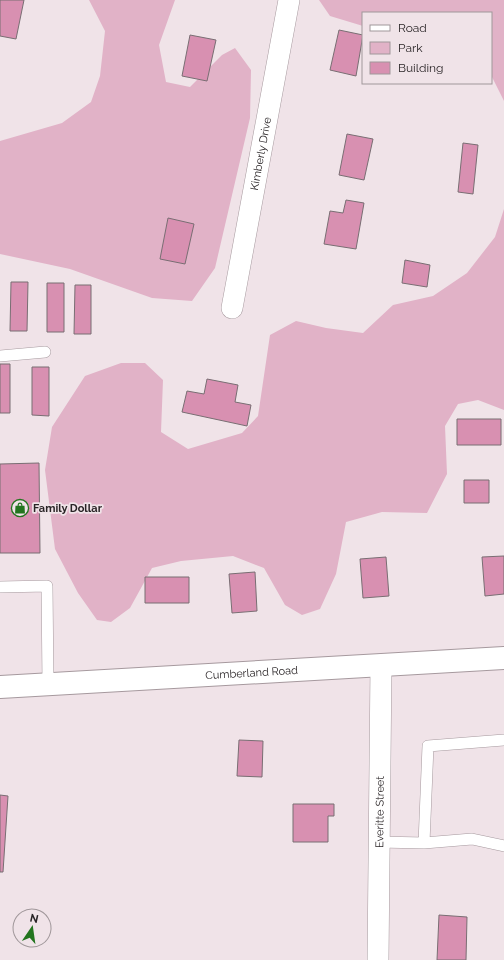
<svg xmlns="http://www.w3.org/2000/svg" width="504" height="960" font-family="Raleway,sans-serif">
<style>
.green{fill:#e1b2c7}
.building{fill:#d890b1;stroke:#796e73}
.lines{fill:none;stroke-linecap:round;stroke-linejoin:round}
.service-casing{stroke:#a6999e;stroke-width:12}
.minor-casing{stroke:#a6999e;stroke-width:22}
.primary-casing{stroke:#a6999e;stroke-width:24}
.service{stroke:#fff;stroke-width:11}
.minor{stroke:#fff;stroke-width:21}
.primary{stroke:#fff;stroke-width:22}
.labels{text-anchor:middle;stroke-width:3.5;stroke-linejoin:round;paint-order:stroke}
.street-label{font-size:11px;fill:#292426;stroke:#f0e3e8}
.poi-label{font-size:11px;font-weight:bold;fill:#292426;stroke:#f0e3e8;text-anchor:start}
</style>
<rect width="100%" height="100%" fill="#f0e3e8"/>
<!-- green -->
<path class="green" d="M89,0H175L159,45L166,82L190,87L222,55L235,48L251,70L250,118L215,268L192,301L152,298L70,269L0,254V141L62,123L91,102L100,76L105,31Z
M319,0H504V101L491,75V13H363V26L330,16Z
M504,209V410L478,400L458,404L445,426L447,474L427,513L382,512L346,522L336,574L320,609L302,615L285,605L264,568L233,556L181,561L152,568L130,608L111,622L97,620L78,593L55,549L45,470L52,427L85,376L121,363H145L163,380L161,432L188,449L242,433L258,416L270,335L296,321L326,328L363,333L393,305L433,296L467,273L495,237Z"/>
<!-- building -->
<path class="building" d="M0,0H24L16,39L0,36Z
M339,30L363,35L356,76L330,70Z
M190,35L216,40L207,81L182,76Z
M347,134L373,139L364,180L339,175Z
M463,143L478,145L473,194L458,192Z
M346,200L364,203L356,249L324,244L330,211L343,213Z
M168,218L194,224L185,264L160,259Z
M405,260L430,265L427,287L402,283Z
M11,282H28L27,331H10Z
M47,283H64V332H47Z
M75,285H91V334H74Z
M0,364H10V413H0Z
M32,367H49V416L32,415Z
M207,379L238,385L235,402L251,405L247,426L182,412L187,391L204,394Z
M457,419H501V445H457Z
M39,463L40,553H0V464Z
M464,480H489V503H464Z
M504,556V594L485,596L482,557Z
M386,557L389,596L363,598L360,559Z
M255,572L257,611L232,613L229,574Z
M145,577H189V603H145Z
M239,740L263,741L262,777L237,776Z
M0,795L8,796L3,872H0Z
M293,804H334V816H328V842H293Z
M439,915L467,917L466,960H437Z"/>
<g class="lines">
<!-- service casing -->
<g class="service-casing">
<path id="service" d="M0,356L45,352
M0,587L47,586L48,684
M379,842L424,843L428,746L504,740
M424,843L472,839L504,846"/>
</g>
<!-- minor casing -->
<g class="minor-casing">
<g id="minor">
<path id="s1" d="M232,308L289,0"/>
<path id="s2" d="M378,960L381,665"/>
</g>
</g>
<!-- primary casing -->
<g class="primary-casing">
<g id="primary">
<path id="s3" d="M0,687L504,658"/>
</g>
</g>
<!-- service -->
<use href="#service" class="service"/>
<!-- minor -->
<use href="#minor" class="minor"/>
<!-- primary -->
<use href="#primary" class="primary"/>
</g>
<!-- icons -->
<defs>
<g id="shop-ring" transform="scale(0.9)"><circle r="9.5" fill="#f0e3e8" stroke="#23751f" stroke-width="1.5"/><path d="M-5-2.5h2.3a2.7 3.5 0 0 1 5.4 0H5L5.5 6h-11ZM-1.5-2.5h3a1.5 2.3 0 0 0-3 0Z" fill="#23751f"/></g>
</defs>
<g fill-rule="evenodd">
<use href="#shop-ring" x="20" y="508"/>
</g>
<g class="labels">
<!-- street labels -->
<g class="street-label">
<text dy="4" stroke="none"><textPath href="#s1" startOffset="157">Kimberly Drive</textPath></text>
<text dy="4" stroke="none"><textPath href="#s3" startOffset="252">Cumberland Road</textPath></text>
<text dy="4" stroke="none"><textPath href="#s2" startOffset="148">Everitte Street</textPath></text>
</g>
<!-- poi labels -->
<g class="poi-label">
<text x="33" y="512">Family Dollar</text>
</g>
</g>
<!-- legend -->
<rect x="362" y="12" width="130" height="72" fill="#f0e3e8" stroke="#a0979a"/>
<rect x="370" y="25" width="20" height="6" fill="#ffffff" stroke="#a0979a"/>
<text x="398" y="32" font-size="12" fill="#292426">Road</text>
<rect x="370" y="42" width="20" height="12" fill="#e1b2c7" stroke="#a0979a"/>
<text x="398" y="52" font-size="12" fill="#292426">Park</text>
<rect x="370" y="62" width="20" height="12" fill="#d890b1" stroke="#a0979a"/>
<text x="398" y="72" font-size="12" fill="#292426">Building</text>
<!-- north arrow -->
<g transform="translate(32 928) rotate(13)"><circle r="19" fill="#f0e3e8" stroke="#a0979a"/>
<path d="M0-3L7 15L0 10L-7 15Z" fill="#23751f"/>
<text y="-6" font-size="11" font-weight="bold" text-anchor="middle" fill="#292426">N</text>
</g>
</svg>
